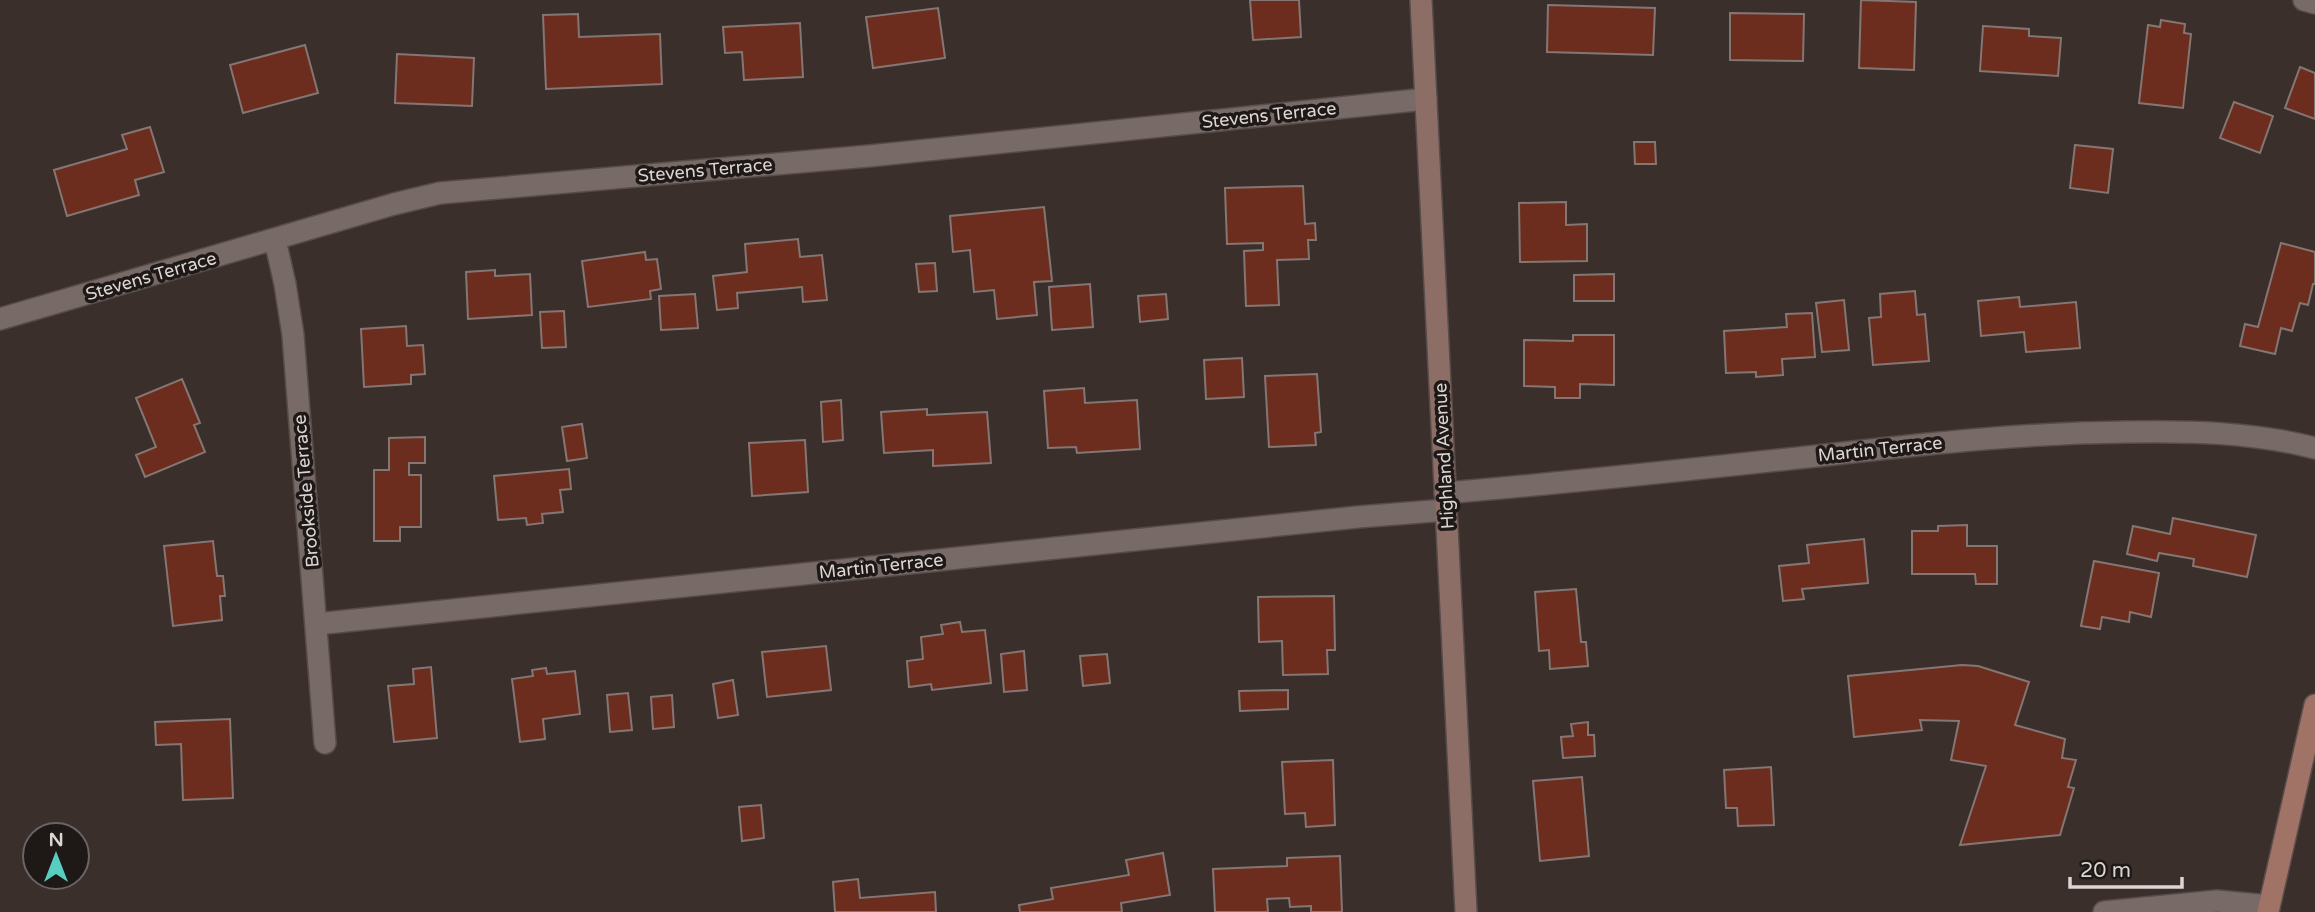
<svg xmlns="http://www.w3.org/2000/svg" width="2315" height="912" font-family="'Varela Round',sans-serif">
<style>
.building{fill:#6c2d1e;stroke:#847673;stroke-width:2}
.lines{fill:none;stroke-linecap:round;stroke-linejoin:round}
.street-casing{stroke:#564c4a;stroke-width:24}
.secondary-casing{stroke:#564c4a;stroke-width:24}
.primary-casing{stroke:#564c4a;stroke-width:24}
.street{stroke:#786a67;stroke-width:21}
.secondary{stroke:#8d6e66;stroke-width:21}
.primary{stroke:#a17266;stroke-width:21}
.labels{text-anchor:middle;stroke-width:7;stroke-linejoin:round;paint-order:stroke}
.street-label{font-size:18px;fill:#dcd5d3;stroke:#1e1917}
</style>
<rect width="100%" height="100%" fill="#3b2f2c"/>
<!-- building -->
<path class="building" d="M1250,0H1299L1301,37L1253,40Z
M1861,0L1916,2L1914,70L1859,68Z
M1548,5L1655,8L1653,55L1547,52Z
M938,8L945,58L873,68L866,17Z
M1730,13L1804,14L1803,61L1730,60Z
M578,14L579,37L660,34L662,84L546,89L543,15Z
M2161,20L2185,24L2184,33L2191,34L2183,108L2139,103L2148,25L2160,27Z
M800,23L803,77L744,80L742,52L725,53L723,27Z
M1983,26L2029,29V36L2061,38L2058,76L1980,71Z
M305,45L318,93L243,113L230,65Z
M397,54L474,58L472,106L395,103Z
M2300,67L2315,73V119L2285,108Z
M2234,102L2273,116L2260,153L2220,138Z
M150,127L164,172L135,180L139,195L67,216L54,170L127,149L122,135Z
M1634,142H1655L1656,164H1635Z
M2075,145L2113,149L2108,193L2070,188Z
M1303,186L1305,224L1315,223L1316,240H1308L1309,259L1277,260L1279,305L1246,306L1244,251L1263,250V243L1227,244L1225,188Z
M1566,202V225L1587,224V261L1520,262L1519,203Z
M1044,207L1052,281L1034,282L1037,315L997,319L994,290L974,292L970,250L953,252L950,216Z
M798,239L800,257L822,255L827,300L803,302L802,287L737,293L738,308L717,310L713,276L747,272L745,244Z
M2281,243L2315,252V284H2313L2308,305L2300,303L2292,331L2281,328L2275,354L2240,346L2245,324L2258,327Z
M645,252L646,260L657,259L661,289L650,291L651,299L588,307L582,261Z
M935,263L937,291L919,292L916,264Z
M495,270V276L530,274L532,315L468,319L466,272Z
M1614,274V301H1574V275Z
M1090,284L1093,327L1052,330L1049,287Z
M1915,291L1917,315L1925,314L1929,361L1873,365L1869,318L1881,317L1880,294Z
M695,294L698,328L661,330L659,296Z
M1166,294L1168,319L1140,322L1138,296Z
M2019,297L2020,307L2076,302L2080,348L2026,352L2024,332L1981,336L1978,301Z
M1844,300L1849,350L1822,352L1816,303Z
M564,311L566,347L542,348L540,312Z
M1812,313L1815,357L1782,359L1783,375L1756,377V372L1726,373L1724,331L1787,327L1786,314Z
M406,326L407,346L423,345L425,374L411,375V384L364,387L361,329Z
M1573,335H1614V385L1580,384V398H1555V387L1524,386V340L1573,341Z
M1242,358L1244,397L1206,399L1204,360Z
M1317,374L1321,432L1315,433L1316,445L1269,447L1265,376Z
M182,379L200,423L194,425L205,452L145,477L136,455L156,447L136,398Z
M1084,388L1085,403L1137,400L1140,449L1077,453L1076,447L1048,448L1044,391Z
M841,400L843,440L823,442L821,402Z
M927,409V415L987,412L991,463L933,466V450L884,453L881,412Z
M582,424L587,458L567,461L562,427Z
M425,437V463H409V475H421V527H400V541H374V470H389V438Z
M805,440L808,492L752,496L749,443Z
M569,469L571,489L560,490L563,512L542,514L543,523L527,525L526,518L498,520L494,476Z
M2173,518L2256,535L2247,577L2193,566L2194,559L2159,553L2157,561L2127,554L2133,526L2170,534Z
M1967,525V546H1997V584H1976L1975,574H1912V531H1938V526Z
M1864,539L1868,583L1802,589L1804,599L1783,601L1779,566L1809,563L1807,545Z
M213,541L217,576H223L225,596H220L222,620L173,626L164,546Z
M2094,561L2159,573L2151,617L2130,612L2129,622L2102,617L2100,629L2081,626Z
M1576,589L1581,642H1586L1588,666L1550,669L1549,650L1539,651L1535,592Z
M1334,596L1335,650H1327L1328,674L1283,675L1282,641L1259,642L1258,597Z
M960,622L962,632L985,630L991,683L932,690L931,684L909,687L907,661L923,659L921,637L943,634L941,625Z
M826,646L831,690L767,697L762,652Z
M1024,651L1027,690L1004,692L1001,654Z
M1107,654L1110,683L1083,686L1080,656Z
M1962,665L1978,666L2029,682L2015,725L2065,739L2062,758L2076,760L2068,787L2074,788L2060,835L1960,845L1986,766L1951,760L1959,721L1920,720L1922,730L1854,737L1848,676Z
M431,667L437,738L394,742L388,686L414,684L413,669Z
M546,668L547,674L575,671L580,714L543,719L545,739L520,742L512,679L533,676L532,670Z
M733,680L738,715L718,718L713,684Z
M1288,690V709L1240,711L1239,691Z
M628,693L632,730L610,732L607,695Z
M672,695L674,727L653,729L651,697Z
M230,719L233,798L183,800L181,744L156,745L155,722Z
M1588,722V735H1594L1595,756L1563,758L1561,737L1573,736L1571,724Z
M1333,760L1335,825L1306,827L1305,813L1285,814L1282,762Z
M1771,767L1774,825L1738,826L1737,808H1726L1724,770Z
M1582,777L1589,856L1540,861L1533,781Z
M761,805L764,838L742,841L739,807Z
M1163,853L1170,895L1121,903L1122,912H1020L1019,905L1053,899L1051,888L1129,875L1126,860Z
M1340,856L1342,912H1311V906L1290,907L1289,898L1267,899L1268,912H1215L1213,869L1287,866V858Z
M858,879L860,898L935,892L936,912H835L833,882Z"/>
<g class="lines">
<!-- street casing -->
<g class="street-casing">
<path id="street" d="M2304,0L2315,3
M275,240L285,284L293,335L325,743
M0,319L394,204L440,193L869,156L1426,99
M1445,493C1576,482 1706,468 1835,454C1932,443 2028,433 2126,432C2190,431 2252,432 2315,448
M316,624L1358,517L1446,510
M2104,912L2217,901L2269,906"/>
</g>
<!-- secondary casing -->
<g class="secondary-casing">
<path id="secondary" d="M1421,0L1466,912"/>
</g>
<!-- primary casing -->
<g class="primary-casing">
<path id="primary" d="M2268,912L2315,705"/>
</g>
<!-- street -->
<use href="#street" class="street"/>
<!-- secondary -->
<use href="#secondary" class="secondary"/>
<!-- primary -->
<use href="#primary" class="primary"/>
</g>
<g class="labels">
<!-- street labels -->
<g class="street-label">
<text transform="translate(1269 115) rotate(-6)" y="6">Stevens Terrace</text>
<text transform="translate(705 170) rotate(-5)" y="6">Stevens Terrace</text>
<text transform="translate(151 276) rotate(-16)" y="6">Stevens Terrace</text>
<text transform="translate(1880 449) rotate(-6)" y="6">Martin Terrace</text>
<text transform="translate(1444 456) rotate(-93)" y="6">Highland Avenue</text>
<text transform="translate(306 491) rotate(-95)" y="6">Brookside Terrace</text>
<text transform="translate(881 566) rotate(-6)" y="6">Martin Terrace</text>
</g>
</g>
<!-- north arrow -->
<g transform="translate(56 856)"><circle r="33" fill="#1e1917" stroke="#6a6462" stroke-width="2"/>
<path d="M0-5L12 26L0 18L-12 26Z" fill="#58cec0"/>
<text y="-10" font-size="19" font-weight="bold" text-anchor="middle" fill="#dcd5d3">N</text>
</g>
<!-- scale -->
<path d="M2070 877v10h112v-10" fill="none" stroke="#dcd5d3" stroke-width="3.5"/>
<text x="2080" y="877" font-size="21" fill="#dcd5d3" stroke="#1e1917" stroke-width="5" paint-order="stroke">20 m</text>
</svg>
